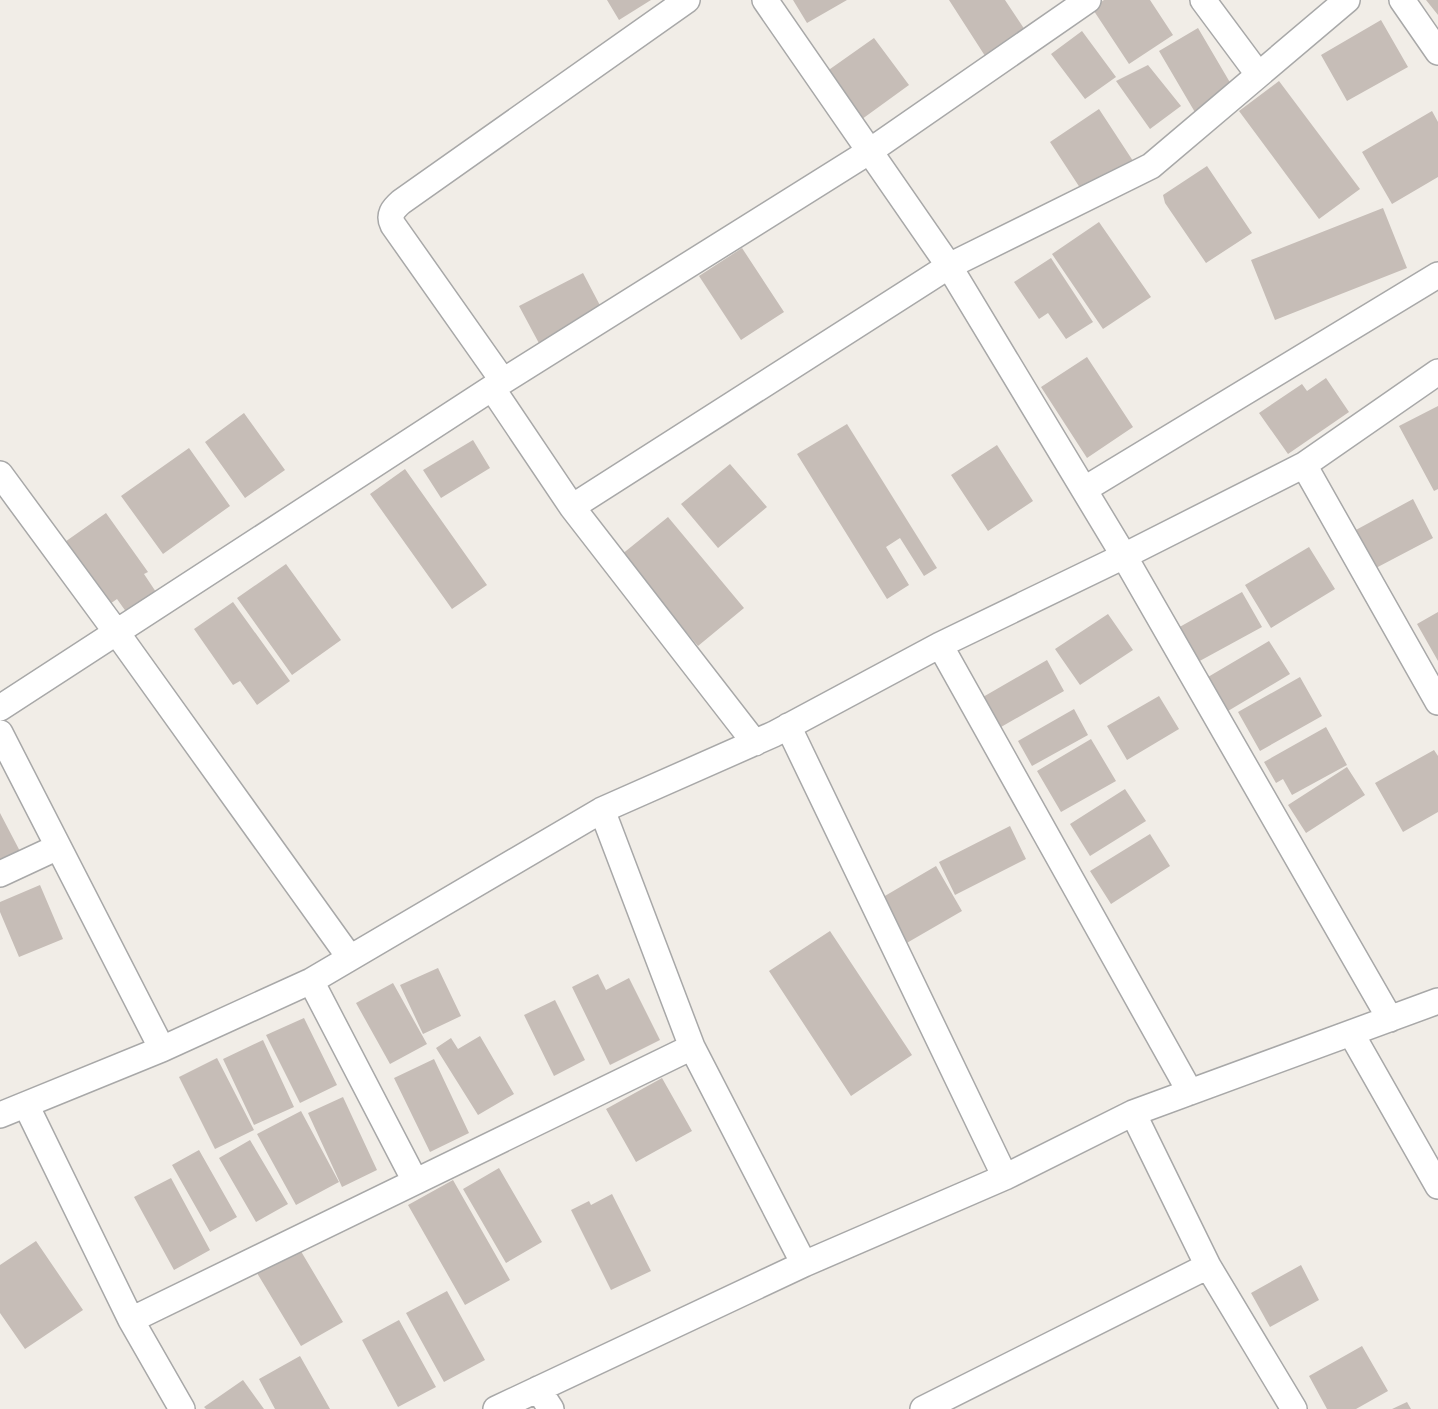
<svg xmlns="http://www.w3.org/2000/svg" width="1438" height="1409" font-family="Roboto,sans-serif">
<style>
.building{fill:#c6bdb7}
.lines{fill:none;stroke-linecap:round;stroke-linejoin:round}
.minor-casing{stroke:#a8a8a8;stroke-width:28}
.minor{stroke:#fff;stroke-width:25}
</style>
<rect width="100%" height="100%" fill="#f1ede7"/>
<!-- building -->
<path class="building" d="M607,0H651L619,20Z
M793,0H847L807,23Z
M949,0H1005L1027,33L987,59Z
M1104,0H1150L1173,35L1129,64L1092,8Z
M1426,0H1438V15Z
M1381,20L1408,67L1347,101L1321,55Z
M1198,28L1235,91L1196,114L1159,51Z
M1082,31L1116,77L1085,99L1051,54Z
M874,38L909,85L858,122L823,74Z
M1148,65L1181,106L1150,129L1116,81Z
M1279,81L1360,189L1319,219L1239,111Z
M1099,109L1135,164L1086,197L1050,142Z
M1432,111L1438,122V177L1392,204L1362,152Z
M1207,166L1252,233L1206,263L1165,203L1163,195Z
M1383,208L1407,268L1275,320L1251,260Z
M1099,222L1151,297L1103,329L1052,254Z
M742,248L784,312L741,340L699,276Z
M1051,258L1093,322L1066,339L1048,313L1039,319L1014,282Z
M583,273L604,313L541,347L519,306Z
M1087,357L1133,427L1087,458L1041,387Z
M1326,378L1349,412L1288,454L1259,413L1302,384L1307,391Z
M1438,406V489L1434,491L1399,426Z
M244,413L285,470L245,498L205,442Z
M847,424L937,568L924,576L900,538L886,547L909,585L887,599L797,454Z
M473,440L490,468L441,498L423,470Z
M997,445L1033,501L988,531L951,475Z
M189,448L230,506L163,554L121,496Z
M730,464L767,507L718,548L681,504Z
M405,469L487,585L452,609L370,494Z
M1413,499L1433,538L1374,569L1354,531Z
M106,513L148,572L144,574L156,592L127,613L117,599L107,606L62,544Z
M668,517L744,608L698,646L621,555Z
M1309,547L1335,589L1271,628L1245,585Z
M286,564L341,640L292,675L237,598Z
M1242,592L1262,627L1196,663L1176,629Z
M233,602L290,681L257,705L240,681L233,685L194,629Z
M1438,612V661L1417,624Z
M1108,614L1133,650L1080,685L1055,649Z
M1269,641L1290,674L1228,711L1208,677Z
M1047,660L1064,691L1001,727L983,697Z
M1300,677L1322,716L1260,751L1238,712Z
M1159,696L1179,729L1127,760L1107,726Z
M1074,709L1088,735L1032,766L1018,741Z
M1326,727L1347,765L1292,795L1283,779L1276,783L1264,762Z
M1091,739L1116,781L1061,812L1037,771Z
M1434,750L1438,756V812L1403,832L1375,783Z
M1347,767L1365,795L1306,833L1288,805Z
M1125,789L1146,821L1090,856L1070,824Z
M0,813L23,857L0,868Z
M1010,826L1026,859L955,895L939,862Z
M1150,834L1170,866L1111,904L1090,871Z
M936,866L962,911L905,944L878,900Z
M40,885L63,939L19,957L0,912V902Z
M830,931L912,1055L851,1096L769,971Z
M438,968L461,1016L423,1034L400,985Z
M598,974L606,990L629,978L660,1040L610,1065L572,987Z
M393,983L427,1044L390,1064L356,1003Z
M555,1000L585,1060L554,1076L524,1015Z
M304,1018L337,1085L300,1103L266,1035Z
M480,1036L514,1094L478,1115L436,1048L451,1038L458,1049Z
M263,1040L294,1107L254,1125L223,1059Z
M217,1058L254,1130L215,1149L179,1077Z
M434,1059L469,1133L430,1152L394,1078Z
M662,1078L692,1131L636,1162L606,1109Z
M343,1097L377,1170L342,1187L308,1113Z
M301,1111L339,1182L296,1205L257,1134Z
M250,1140L288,1204L256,1222L219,1158Z
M199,1150L237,1217L210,1232L172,1165Z
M499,1168L542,1242L506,1263L463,1189Z
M171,1178L210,1250L174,1270L134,1197Z
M453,1180L510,1280L465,1305L408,1205Z
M612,1194L651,1271L611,1290L571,1210L589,1201L591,1205Z
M36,1241L83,1310L25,1349L0,1313V1265Z
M299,1248L343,1322L301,1346L257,1273Z
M1301,1265L1319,1300L1270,1327L1251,1293Z
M447,1291L485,1360L444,1382L406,1313Z
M399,1320L436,1387L398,1407L362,1340Z
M1362,1346L1388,1391L1356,1409H1327L1309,1376Z
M300,1356L330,1409H275L259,1379Z
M243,1380L264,1409H206L204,1407Z
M1407,1402L1411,1409H1392Z"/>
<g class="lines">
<!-- minor casing -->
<g class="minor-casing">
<path id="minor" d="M765,0L949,266L1124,556L1390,1019
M1203,0L1258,74
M1402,0L1438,52
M503,381L393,225C388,215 393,209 401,202L687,0
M492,388L870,151L1088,0
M1304,465L1438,702
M0,474L117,633L350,958
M1085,489L1438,275
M572,507L949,266L1151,166L1347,0
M940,645L1190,1092
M0,708L492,388L572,507L755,743
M788,726L1005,1177
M0,733L162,1049L0,1115
M602,810L692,1047L804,1264
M0,874L58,847
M311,981L415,1181
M1351,1033L1438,1186
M162,1049L311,981L602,810L774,734L940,645L1124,556L1304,465L1438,372
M26,1105L131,1320L692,1047
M1133,1113L1208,1266L1294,1409
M131,1320L182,1409
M538,1389L551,1409
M496,1409L804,1264L1005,1177L1133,1113L1438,1001
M923,1409L1208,1266"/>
</g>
<!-- minor -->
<use href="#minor" class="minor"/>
</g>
</svg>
